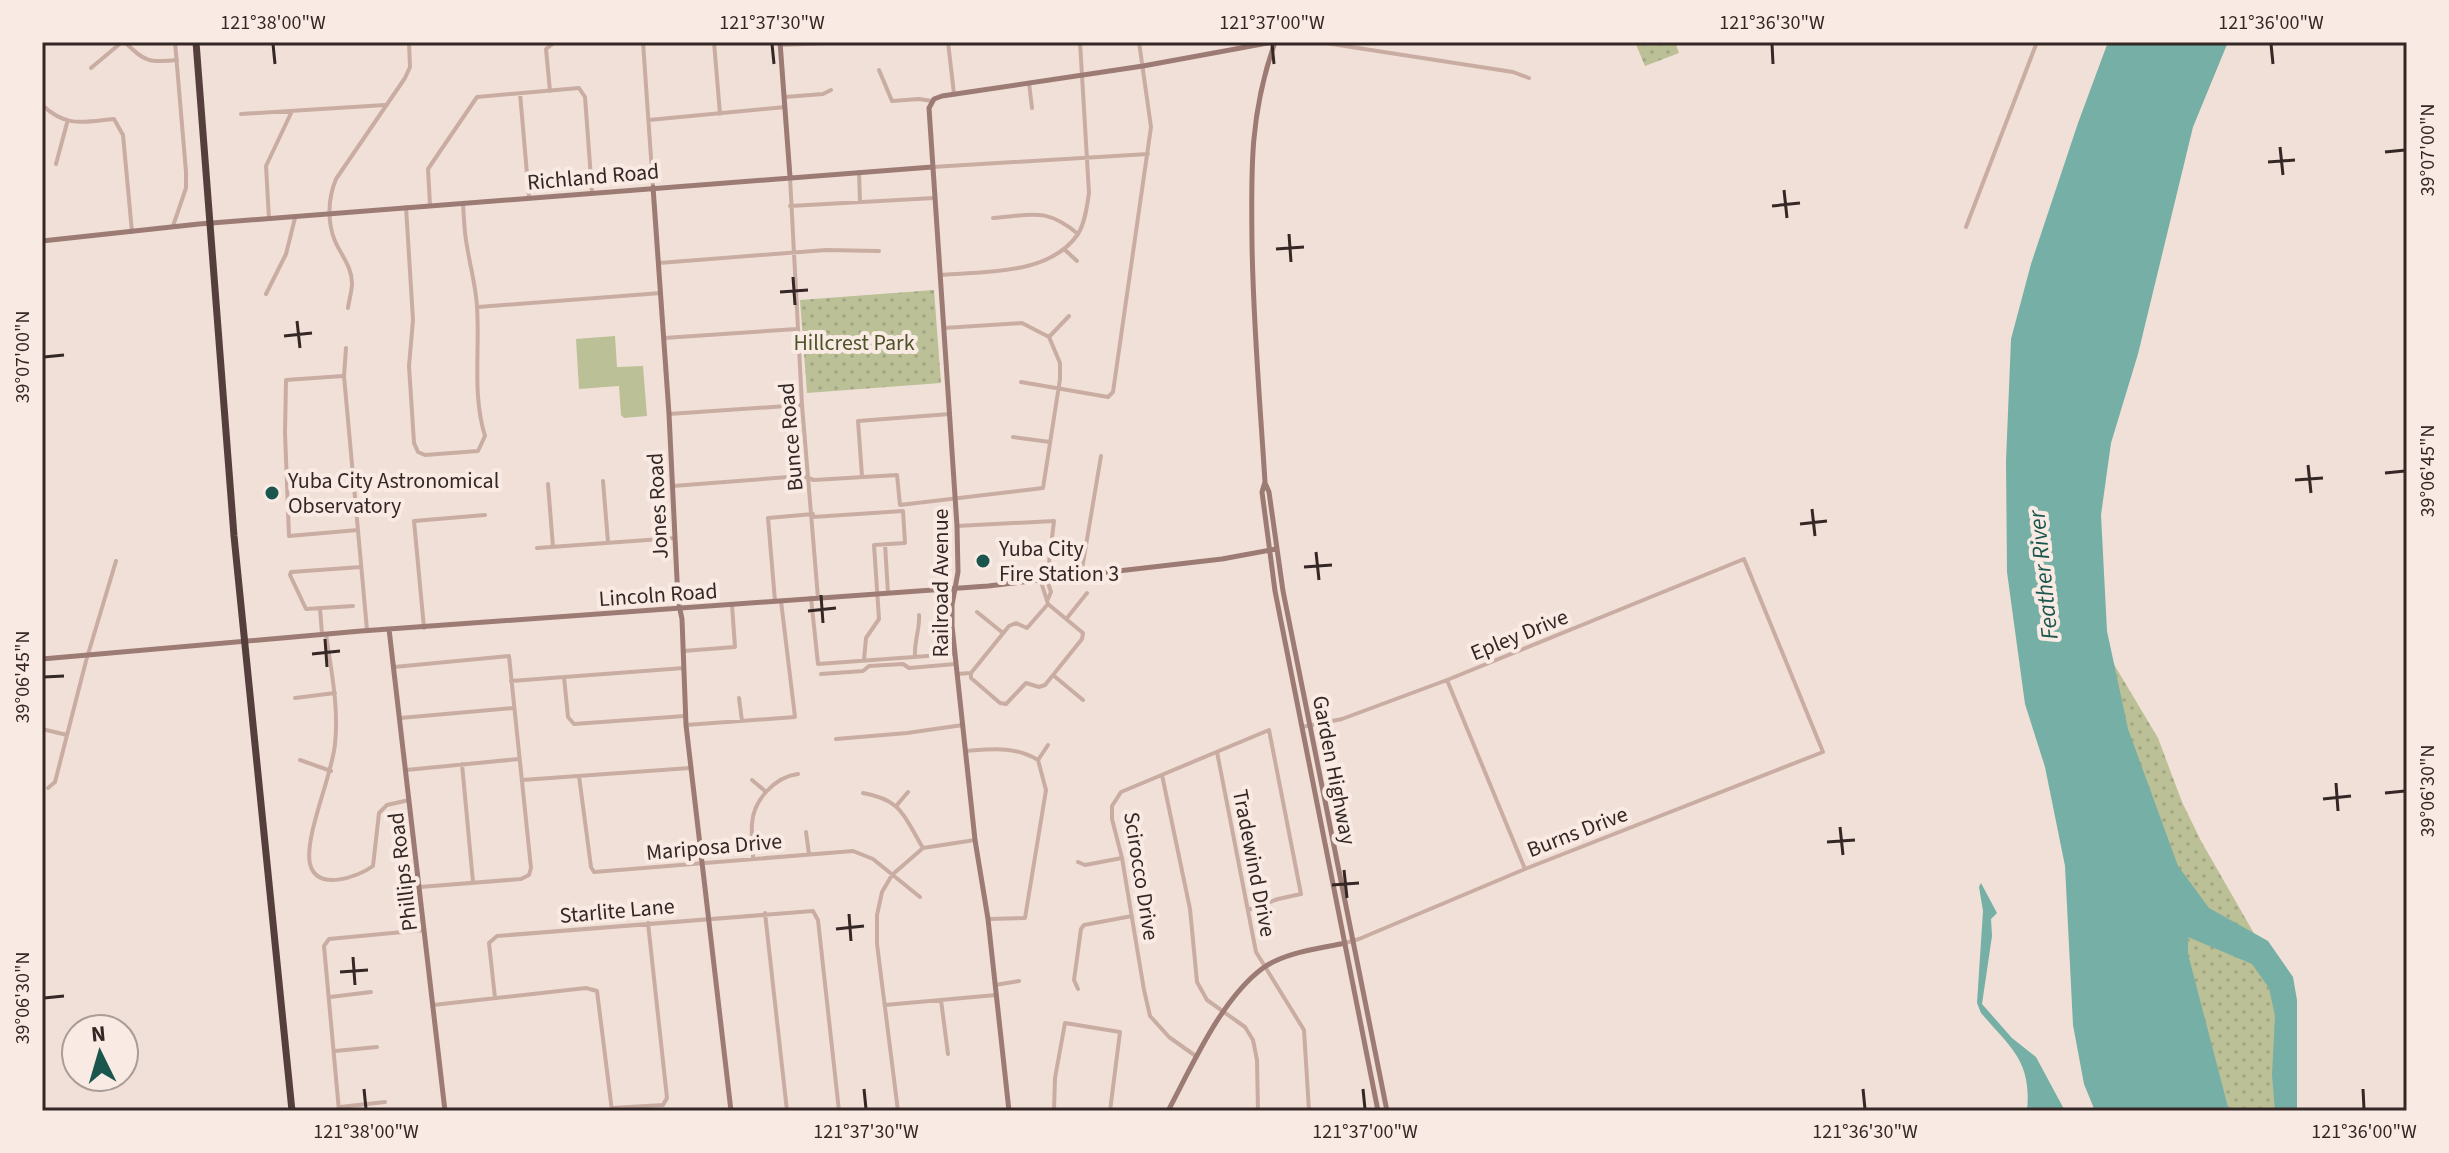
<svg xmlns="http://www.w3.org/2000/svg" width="2449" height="1153" font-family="'Source Sans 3',sans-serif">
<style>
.grass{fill:url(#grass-dots)}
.garden{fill:#bbc097}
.water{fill:#76afa5}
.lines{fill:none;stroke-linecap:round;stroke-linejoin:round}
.street{stroke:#c9ada3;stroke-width:4}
.secondary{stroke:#9d7b75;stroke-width:5}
.highway{stroke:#553f3c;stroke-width:7}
.ticks{fill:none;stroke:#342725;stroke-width:3}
.poi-dot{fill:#1a564e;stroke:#f9ebe3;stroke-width:3}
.labels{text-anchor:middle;stroke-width:8;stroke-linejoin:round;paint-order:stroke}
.street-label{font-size:22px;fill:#342725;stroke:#f9ebe3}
.park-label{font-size:22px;fill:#4c5329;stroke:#f9ebe3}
.poi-label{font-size:22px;fill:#342725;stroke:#f9ebe3;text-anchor:start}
.water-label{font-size:24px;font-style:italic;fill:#1a564e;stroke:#f9ebe3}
.neatline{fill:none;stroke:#342725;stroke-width:3}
.ticks-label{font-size:20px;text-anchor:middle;fill:#342725}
</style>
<defs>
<pattern id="grass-dots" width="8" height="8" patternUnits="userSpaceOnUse" patternTransform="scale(2)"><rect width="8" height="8" fill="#bbc097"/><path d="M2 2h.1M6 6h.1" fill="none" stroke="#a1a582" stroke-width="1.8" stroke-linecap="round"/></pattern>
</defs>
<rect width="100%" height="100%" fill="#f1e0d7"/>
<!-- grass -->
<path class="grass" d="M1635,42H1675L1679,53L1645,66Z
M934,290L941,383L807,393L800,300Z
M2109,656L2158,738L2182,802L2201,841L2271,963L2293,1111H2219L2142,808Z"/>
<!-- garden -->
<path class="garden" d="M615,336L617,367L643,366L647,416L624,418L621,415L619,386L579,389L576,339Z"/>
<!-- water -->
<path class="water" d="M2108,42H2228L2193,127L2138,354L2111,443L2101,515L2107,631L2128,729L2178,866L2209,908L2268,941L2293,977L2297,1000V1111H2275L2272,1075L2275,1016L2269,988L2252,964L2188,937V954L2229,1111H2095L2084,1084L2073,1025L2065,866L2045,767L2025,704L2007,572L2006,461L2011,339L2031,264L2078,123Z
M1981,883L1997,913L1991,919L1992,936L1982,1004L2012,1038L2036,1057L2065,1111H2027C2032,1061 2011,1048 1981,1013L1977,1003L1983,911L1979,887Z"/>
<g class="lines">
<!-- street -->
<path class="street" d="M125,42C144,62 150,63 177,60
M643,42L653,187
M714,42L720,114
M948,42L954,94
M1319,42L1513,72L1529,78
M780,45L827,43
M91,68L122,42
M879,70L892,101L919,99L932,101
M1029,83L1032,108
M550,91L546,49L555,42
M520,93L529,197
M785,97L823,94L831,90
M42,105C67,128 83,122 114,119L123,135L132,232
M241,114L385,105
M649,120L785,107
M56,164L67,123
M932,167L1148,154
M859,172L860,202
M790,177L802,405L818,598
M430,205L428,169L477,97L579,88L585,97L592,192
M790,206L934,198
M406,207L413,320L409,366L414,443L418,452L425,455L478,451L485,436C472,394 480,350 477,307C476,286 470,266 467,246C464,232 464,217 463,203
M993,218C1032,215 1046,207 1078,234
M269,219L266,166L292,111
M173,226L186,188V172L175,42
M1966,227L2037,42
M1064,249L1077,261
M659,263L826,250L879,251
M940,275C984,271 1049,276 1078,234C1085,223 1087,206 1089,193L1080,42
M266,294L286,254L295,218
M478,307L661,293
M348,308C349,300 352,291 352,283C352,267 341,255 335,241C327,222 328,198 336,179L405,78L410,67L409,42
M1049,337L1069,316
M664,338L797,329
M346,348L344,376L367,630
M343,376L286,380L285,433L289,536L358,530
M1021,382L1108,397L1113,392L1151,127L1139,42
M669,414L802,405
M1013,437L1050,442
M862,476L858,421L950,414
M603,481L608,542
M548,484L553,547
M673,486L802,476L814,480L897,475L900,505L1043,488L1060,379V363L1049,337L1022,323L944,328
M813,517L903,511L905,543L874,545L879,619L866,638L864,660
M957,526L1054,521L1048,571L1042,585L1048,604
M885,544L888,593
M537,548L675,538
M1081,575L1101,456
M1047,580L1051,592L1048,599
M811,598L818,664L955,654
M775,601L768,518L813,514
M353,606L306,609L290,575L291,572L361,567
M320,608L322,634
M977,612L1003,633
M1067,618L1087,593
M424,628L414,521L485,515
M326,634C331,670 339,707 335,744C332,776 304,837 310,864C317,892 358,877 373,866L379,813L387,805L409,800
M683,651L735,647L732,605
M915,657C914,640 920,630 919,615
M394,667L509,656L531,868L529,875L521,879L420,887
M821,674L863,671L869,666L903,664L909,668L956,664
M957,674L971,673L1009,626L1016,623L1027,628L1048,604L1083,633L1082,639L1045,685L1039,687L1026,683L1006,704L1000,703L971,678V673
M1053,675L1083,700
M564,677L568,717L574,724L685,716
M1447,680L1525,869
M511,681L684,668
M295,698L335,693
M739,698L742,721
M400,718L514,708
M686,725L795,717L781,601
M1302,727L1342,719L1447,680L1744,559L1823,752L1525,869L1359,939L1345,943
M42,729L67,735
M836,739L907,733L963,725
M966,751C992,749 1015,746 1038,760L1046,790L1025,918L988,919
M1217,752L1256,952L1304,1030L1309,1111
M300,760L331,771
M1038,760L1048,745
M462,764L473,882
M406,770L519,759
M1162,775L1190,909L1197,982L1207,1000L1245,1027L1253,1040L1257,1060L1258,1111
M579,776L591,867L594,872L853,851L873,859L920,897
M522,780L690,768
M752,780L765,791
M48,788L55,782L86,661L116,561
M863,793C903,800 904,817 923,848
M897,805L908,792
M806,832L809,854
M753,858C753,847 751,835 752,824C753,801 774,777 798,774
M1078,862L1085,865L1122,858
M765,913L787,1111
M995,985L1019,981
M1078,989L1074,980L1081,929L1084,925L1132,916
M330,997L371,992
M495,998L489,943L497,936L813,911L818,920L839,1111
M941,1000L948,1054
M433,1005L586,988L597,991L612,1111
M885,1005L996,995
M335,1051L377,1047
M1197,1057L1169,1037L1150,1016L1144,990L1122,858L1112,819V806L1121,792L1269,730L1301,894L1278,899L1248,910
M340,1107L385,1102
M612,1108L663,1105L667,1098L648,923
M339,1111L324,946L329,939L424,930
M898,1111L877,944V915L882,892L892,875L923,848L975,840
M1054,1111L1055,1078L1065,1023L1120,1032L1110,1111"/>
<!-- secondary -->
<path class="secondary" d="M780,42L790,177
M1275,42C1250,113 1251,168 1252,242C1253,322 1260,402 1265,482L1262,492L1275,591L1378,1111
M653,187L669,414L678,600L682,619L686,725L731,1111
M42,241L199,224L932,167
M1265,483L1269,492L1283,591L1387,1111
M389,629L445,1111
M42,659L361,631L988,586L1222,559L1276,549
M1009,1111L988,919L975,840L952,626V605L958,572L957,526L929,108L934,99L942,96L1143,66L1273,42
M1168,1111C1192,1066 1221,999 1263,968C1286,952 1318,949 1345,943"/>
<!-- highway -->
<path class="highway" d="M196,42L234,536L292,1111"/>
</g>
<!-- ticks -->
<path class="ticks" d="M273,44L275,64M772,44L774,64M1272,44L1274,64M1772,44L1773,64M2271,44L2273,64M2280,147L2283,175M2385,152L2405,150M2268,162L2295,160M1784,190L1787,218M1772,206L1800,203M1289,234L1291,262M1276,249L1304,247M793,277L795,305M780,292L808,290M297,321L300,348M284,336L312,333M44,357L64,355M2308,465L2311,493M2385,473L2405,471M2295,480L2323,478M1812,509L1815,536M1800,524L1827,521M1316,552L1319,580M1304,567L1332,565M821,595L823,623M808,611L836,608M325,639L327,667M312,654L340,651M44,677L64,676M2336,783L2338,811M2385,793L2405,791M2323,799L2351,796M1840,827L1843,855M1827,842L1855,840M1344,870L1347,898M1332,885L1359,883M849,914L851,941M836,929L864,926M353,957L355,985M340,972L368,970M44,998L64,996M364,1089L366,1109M864,1089L866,1109M1363,1089L1365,1109M1863,1089L1865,1109M2363,1089L2364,1109"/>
<!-- markers -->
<g class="poi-dot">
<circle cx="272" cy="493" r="8"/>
<circle cx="983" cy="561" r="8"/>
</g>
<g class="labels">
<!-- street labels -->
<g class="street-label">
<text transform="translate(593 176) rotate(-5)" y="8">Richland Road</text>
<text transform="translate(790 437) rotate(-95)" y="8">Bunce Road</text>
<text transform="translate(657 506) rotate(-93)" y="8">Jones Road</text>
<text transform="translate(940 583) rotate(-90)" y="8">Railroad Avenue</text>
<text transform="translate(658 594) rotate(-4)" y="8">Lincoln Road</text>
<text transform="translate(1519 634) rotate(-22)" y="8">Epley Drive</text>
<text transform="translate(1335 770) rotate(79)" y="8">Garden Highway</text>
<text transform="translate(1577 831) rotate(-21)" y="8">Burns Drive</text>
<text transform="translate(714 846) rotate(-5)" y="8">Mariposa Drive</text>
<text transform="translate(1255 863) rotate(79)" y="8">Tradewind Drive</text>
<text transform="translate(402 872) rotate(-97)" y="8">Phillips Road</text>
<text transform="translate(1142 876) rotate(81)" y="8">Scirocco Drive</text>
<text transform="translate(617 910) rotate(-5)" y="8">Starlite Lane</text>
</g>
<!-- park labels -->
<g class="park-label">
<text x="854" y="350">Hillcrest Park</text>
</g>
<!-- poi labels -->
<g class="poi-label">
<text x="288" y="488">Yuba City Astronomical<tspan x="288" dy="25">Observatory</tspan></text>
<text x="999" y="556">Yuba City<tspan x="999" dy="25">Fire Station 3</tspan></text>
</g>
<!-- water labels -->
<g class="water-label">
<text transform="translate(2043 575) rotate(-96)" y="8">Feather River</text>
</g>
</g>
<!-- border -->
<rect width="2449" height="1153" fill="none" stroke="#f9ebe3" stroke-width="88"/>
<!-- north arrow -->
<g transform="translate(100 1053) rotate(355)"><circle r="38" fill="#f9ebe3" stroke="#aa9d97" stroke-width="2"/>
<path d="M0-6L14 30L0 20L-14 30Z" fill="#1a564e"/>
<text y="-12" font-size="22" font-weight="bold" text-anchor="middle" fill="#342725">N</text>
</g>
<rect x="44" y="44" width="2361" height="1065" class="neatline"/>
<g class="ticks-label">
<text x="273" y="29">121°38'00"W</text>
<text x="772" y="29">121°37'30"W</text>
<text x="1272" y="29">121°37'00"W</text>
<text x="1772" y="29">121°36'30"W</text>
<text x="2271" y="29">121°36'00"W</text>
<text transform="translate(2427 150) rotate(-90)" y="7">39°07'00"N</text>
<text transform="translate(22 357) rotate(-90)" y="7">39°07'00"N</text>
<text transform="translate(2427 471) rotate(-90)" y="7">39°06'45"N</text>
<text transform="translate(22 677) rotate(-90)" y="7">39°06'45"N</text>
<text transform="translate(2427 791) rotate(-90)" y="7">39°06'30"N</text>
<text transform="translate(22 998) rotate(-90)" y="7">39°06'30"N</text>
<text x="366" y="1138">121°38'00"W</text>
<text x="866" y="1138">121°37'30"W</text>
<text x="1365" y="1138">121°37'00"W</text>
<text x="1865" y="1138">121°36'30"W</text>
<text x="2364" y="1138">121°36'00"W</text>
</g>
</svg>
